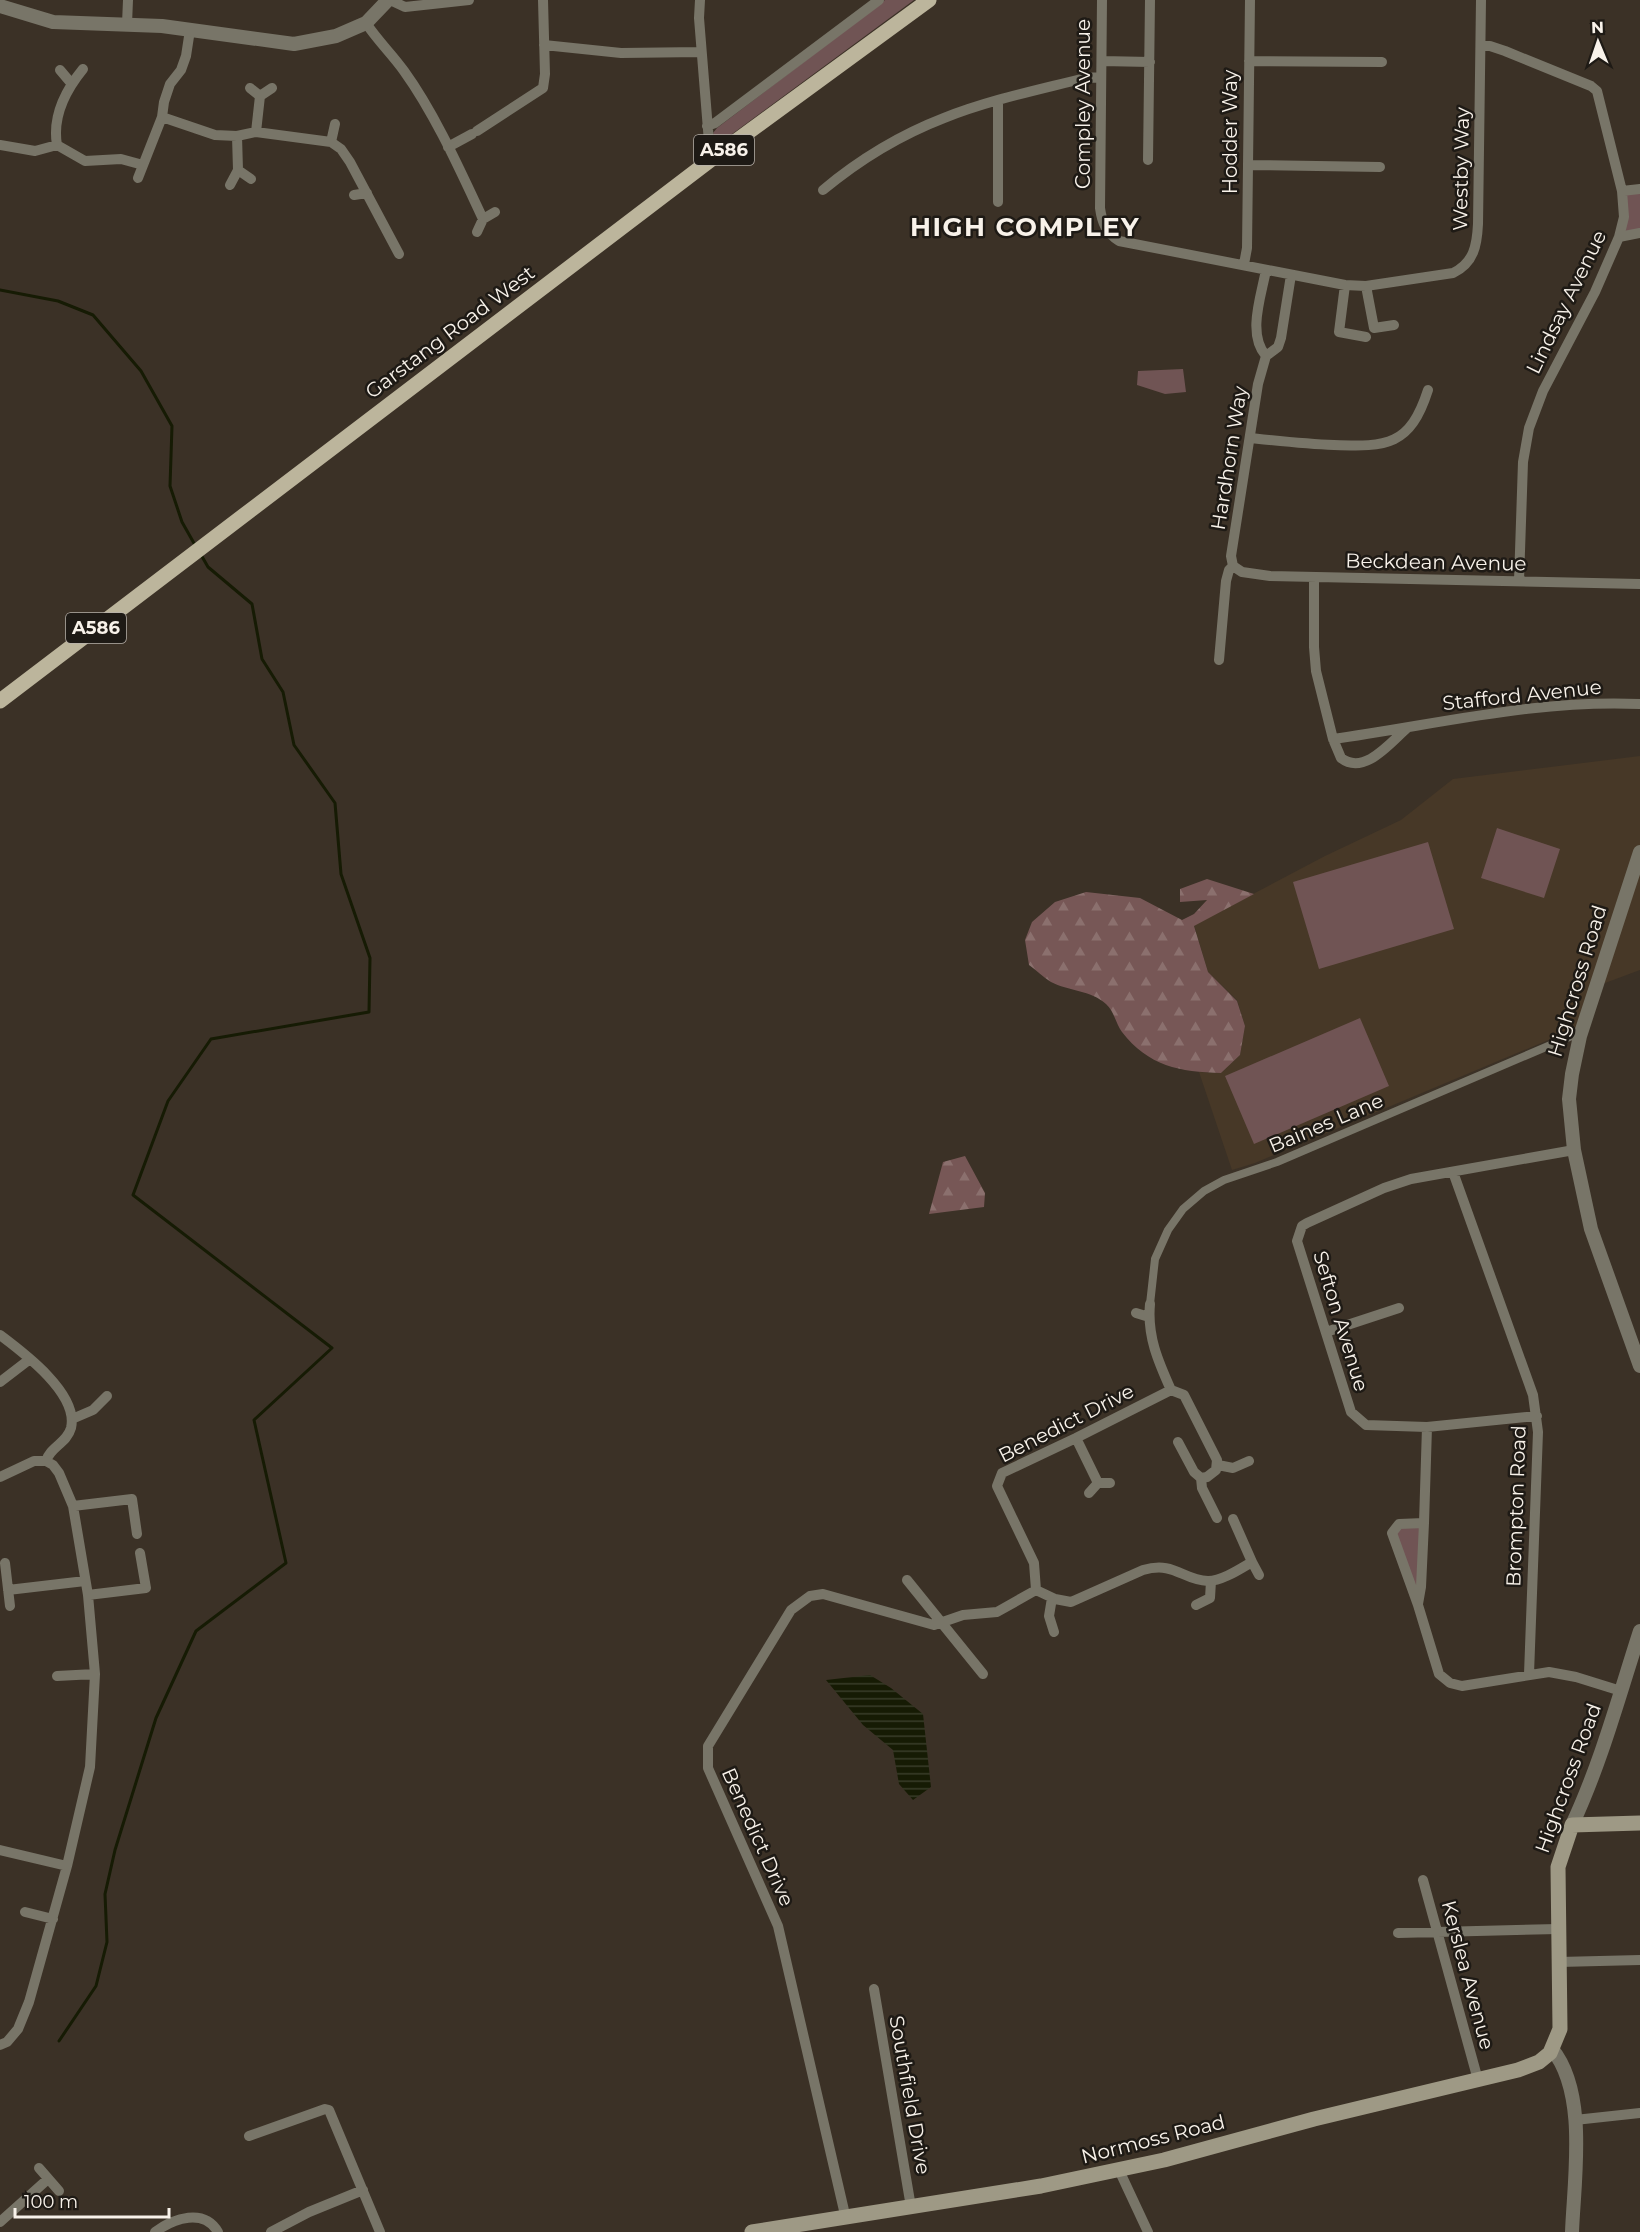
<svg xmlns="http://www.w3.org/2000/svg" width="1640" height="2232" font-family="Montserrat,sans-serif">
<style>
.built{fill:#473827}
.green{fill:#705454}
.forest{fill:url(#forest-firs)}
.water{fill:url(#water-rules)}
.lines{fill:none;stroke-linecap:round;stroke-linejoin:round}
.stream{stroke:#161b04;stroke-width:3}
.pedestrian{stroke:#787568;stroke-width:8}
.minor{stroke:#787568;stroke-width:10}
.tertiary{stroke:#787568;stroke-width:14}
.secondary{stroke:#9e9985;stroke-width:15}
.primary{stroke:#bcb59c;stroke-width:15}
.labels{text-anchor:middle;stroke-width:5;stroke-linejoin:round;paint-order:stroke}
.shield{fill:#1e1a15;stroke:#b7b1aa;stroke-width:1.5}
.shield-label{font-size:18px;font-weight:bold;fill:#f8f2ea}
.street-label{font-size:20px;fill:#f8f2ea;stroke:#1e1a15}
.district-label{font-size:26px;font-weight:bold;letter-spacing:1.5px;fill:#f8f2ea;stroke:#1e1a15}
</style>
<defs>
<pattern id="forest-firs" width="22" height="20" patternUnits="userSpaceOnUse" patternTransform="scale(1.5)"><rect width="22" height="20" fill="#775756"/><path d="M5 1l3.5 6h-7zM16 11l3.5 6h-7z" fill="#8b706e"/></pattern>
<pattern id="water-rules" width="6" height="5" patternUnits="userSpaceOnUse" patternTransform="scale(1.5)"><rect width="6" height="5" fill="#161b04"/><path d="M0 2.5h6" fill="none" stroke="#393d29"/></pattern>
</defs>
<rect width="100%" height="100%" fill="#3b3126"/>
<!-- built -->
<path class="built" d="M1640,756V970L1597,986L1584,1025L1255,1163L1232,1170L1199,1072L1221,1073L1240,1055L1245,1026L1237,1000L1208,972L1194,925L1325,856L1401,820L1453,779Z"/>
<!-- green -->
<path class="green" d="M885,0H914L728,137L723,140L715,137L713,133L717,128Z
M1640,189V233L1619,237L1622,191Z
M1183,369L1186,392L1165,394L1137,385L1138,371Z
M1497,828L1560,849L1544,898L1481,878Z
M1428,842L1454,929L1319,969L1293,882Z
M1360,1018L1389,1086L1254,1144L1225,1076Z
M1424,1523L1418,1605L1394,1529Z"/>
<!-- forest -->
<path class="forest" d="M1207,879L1254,894L1194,926L1208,972L1237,1001L1245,1026L1240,1055L1221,1073C1180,1072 1148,1066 1122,1032C1116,1024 1114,1011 1106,1004C1091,990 1068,991 1051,982C1043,977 1036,970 1029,965L1025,940L1032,922L1055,902L1086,892L1140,898L1182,920L1194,914L1207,900L1180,902V889Z
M965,1156L985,1193L984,1207L929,1214L943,1162Z"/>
<!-- water -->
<path class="water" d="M870,1675L891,1688L923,1714L931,1787L913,1800L899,1784L893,1750L863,1725L826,1680Z"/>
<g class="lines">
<!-- stream -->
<path class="stream" d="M0,290L58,301L93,315L141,371L172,426L170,486L182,522L195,545
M59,2041L96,1986L107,1942L105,1894L115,1850L156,1718L196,1631L286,1563L254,1420L332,1348L133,1195L168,1101L211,1039L369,1012L370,958L341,874L335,803L294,745L283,692L262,659L252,604L208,567L200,553"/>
<!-- pedestrian -->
<path class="pedestrian" d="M1150,1304L1155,1259L1168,1230L1183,1209L1204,1191L1224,1180L1277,1162L1581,1032"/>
<!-- minor -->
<path class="minor" d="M390,0L405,7L469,0
M700,0L699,18L709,142L717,155
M1102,0L1100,208C1102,223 1106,232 1119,241L1345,285L1366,286L1453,273C1474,263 1477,245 1478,224L1481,0
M366,23C377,40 392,54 404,71C435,114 460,170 483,219L477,232
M127,24L128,0
M544,45L621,53L701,52
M1482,46H1490L1505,51L1591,86L1597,91L1622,191L1624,217L1619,237L1595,292L1543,391L1529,428L1523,462L1519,581
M1102,61L1150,62
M1249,61L1382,62
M60,70L71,83
M250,88L260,96L256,132
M260,96L272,88
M998,101V202
M162,117L215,135L237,136L256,132L331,142L341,149L350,162L399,254
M707,126L715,123L879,0
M477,131L543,88L545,74L543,0
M331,142L335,124
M0,145L35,151L57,145L85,161L121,159L143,165
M57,145C52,116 65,91 83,69
M448,147L472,134
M1148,160L1150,0
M1248,165L1380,167
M238,170L251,179
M138,178L162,117L164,102L170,84L181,70L186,56L190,30
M230,185L238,170L237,136
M823,190C859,160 900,135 944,118C989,100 1038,90 1085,78L1101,77
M1622,191L1640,189
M354,195L367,193
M483,219L495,212
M1619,237L1640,233
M1244,264L1247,248L1250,0
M1345,285L1339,332L1366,337
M1366,286L1374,328L1394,325
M1266,356C1247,334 1261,297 1266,270
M1251,438C1279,441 1306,444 1334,445C1387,447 1410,446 1428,390
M1233,566L1242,572L1270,576L1640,584
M1233,566L1231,556L1258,384L1266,356L1278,347L1281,338L1291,275
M1314,578V647L1316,671L1333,739C1434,725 1537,699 1640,704
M1219,660L1226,581L1229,570L1233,566
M1333,739L1341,758C1364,776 1390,743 1407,728
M1453,1172L1533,1395L1538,1432L1529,1674
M1150,1304C1147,1336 1158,1361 1171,1390
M1136,1313L1149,1317
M1326,1332L1399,1308
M0,1335C24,1353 79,1394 71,1428C67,1443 50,1447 46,1461
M0,1382L30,1359
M1537,1416L1427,1427L1366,1425L1351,1412L1297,1241L1302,1226L1307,1223L1384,1188L1411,1179L1574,1150
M72,1419L93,1410L107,1396
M1427,1427L1424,1523L1399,1524L1392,1533L1418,1605L1439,1674L1450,1683L1462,1686L1549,1672L1576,1677L1621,1691
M1076,1438L1098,1483H1110
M1178,1442L1194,1472L1201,1478L1202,1488L1217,1518
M1218,1465L1233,1468L1249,1461
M0,1477L34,1461H46L53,1465L59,1473L73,1506L88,1595L95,1674L90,1767L67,1866L0,1850
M1089,1493L1098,1483
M73,1506L132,1499L137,1534
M1252,1562L1259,1575
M5,1563L10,1606
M907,1580L983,1674
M8,1590L85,1581
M1036,1590L1055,1599L1071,1602L1143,1570C1175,1561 1182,1580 1208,1581C1222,1581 1240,1569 1252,1562L1233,1519
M88,1595L146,1588L140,1553
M1052,1598L1049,1616L1054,1632
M1418,1604L1421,1587L1424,1523
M1196,1605L1210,1598L1211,1581
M57,1676L95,1674
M1423,1880L1478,2080
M25,1912L53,1919
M1398,1933L1558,1929
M1559,1962L1640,1960
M874,1989L911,2207
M0,2045L7,2042L18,2029L29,2002L67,1866
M1575,2120L1640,2113
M249,2136L325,2109L329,2110L380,2232
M39,2168L59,2191
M1119,2170L1148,2232
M846,2219L778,1926L708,1768V1746L791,1610L810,1596L823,1594L934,1625L963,1615L997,1612L1036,1590L1034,1563L997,1486L1002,1473L1076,1438L1171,1390L1184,1395L1217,1460L1216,1470L1207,1477L1201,1478
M0,2222L48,2179
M155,2232C174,2218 204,2208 218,2232
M271,2232L309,2212L363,2190"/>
<!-- tertiary -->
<path class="tertiary" d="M0,6L53,22L162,26L294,44L336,36L366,23L388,0
M1640,852L1580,1036L1572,1074L1569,1099L1574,1150L1591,1229L1640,1366
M1572,1825C1601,1763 1619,1696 1640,1631
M1552,2049C1588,2093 1574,2179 1572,2232"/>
<!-- secondary -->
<path class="secondary" d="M752,2232L1041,2186L1164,2160L1314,2119L1518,2070L1539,2062L1550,2053L1560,2029L1558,1867L1572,1825L1640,1823"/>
<!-- primary -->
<path class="primary" d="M0,701L717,155L929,0"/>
</g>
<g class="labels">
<!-- shield labels -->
<g class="shield">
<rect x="694" y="135" width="60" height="30" rx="4.5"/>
<rect x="66" y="613" width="60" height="30" rx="4.5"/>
</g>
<g class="shield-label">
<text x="724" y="156">A586</text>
<text x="96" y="634">A586</text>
</g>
<!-- street labels -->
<g class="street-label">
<text transform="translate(1083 104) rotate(-90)" y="7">Compley Avenue</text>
<text transform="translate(1230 132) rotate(-90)" y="7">Hodder Way</text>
<text transform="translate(1461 169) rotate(-89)" y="7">Westby Way</text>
<text transform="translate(1566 302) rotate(-64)" y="7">Lindsay Avenue</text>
<text transform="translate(450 332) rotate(-37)" y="7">Garstang Road West</text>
<text transform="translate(1229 458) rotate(-81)" y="7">Hardhorn Way</text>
<text transform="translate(1436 562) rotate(1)" y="7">Beckdean Avenue</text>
<text transform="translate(1522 695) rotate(-6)" y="7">Stafford Avenue</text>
<text transform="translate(1577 981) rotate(-73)" y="7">Highcross Road</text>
<text transform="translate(1326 1123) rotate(-23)" y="7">Baines Lane</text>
<text transform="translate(1341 1321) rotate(73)" y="7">Sefton Avenue</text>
<text transform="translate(1066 1423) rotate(-27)" y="7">Benedict Drive</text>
<text transform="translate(1516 1506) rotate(-88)" y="7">Brompton Road</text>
<text transform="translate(1568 1778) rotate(-70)" y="7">Highcross Road</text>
<text transform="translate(758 1837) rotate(66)" y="7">Benedict Drive</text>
<text transform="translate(1468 1975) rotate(75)" y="7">Kerslea Avenue</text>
<text transform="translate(910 2095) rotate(80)" y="7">Southfield Drive</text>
<text transform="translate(1153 2139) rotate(-14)" y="7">Normoss Road</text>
</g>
<!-- district labels -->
<g class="district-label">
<text x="1025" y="236">HIGH COMPLEY</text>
</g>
</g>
<!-- north arrow -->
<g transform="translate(1598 42) rotate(358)" stroke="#1e1a15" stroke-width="4.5" paint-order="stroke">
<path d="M0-4.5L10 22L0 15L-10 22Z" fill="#f8f2ea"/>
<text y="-9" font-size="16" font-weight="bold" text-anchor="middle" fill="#f8f2ea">N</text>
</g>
<!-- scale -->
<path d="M15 2208v9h154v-9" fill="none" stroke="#f8f2ea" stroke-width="3"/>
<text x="24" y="2208" font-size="18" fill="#f8f2ea" stroke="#1e1a15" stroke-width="4.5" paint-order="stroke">100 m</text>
</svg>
